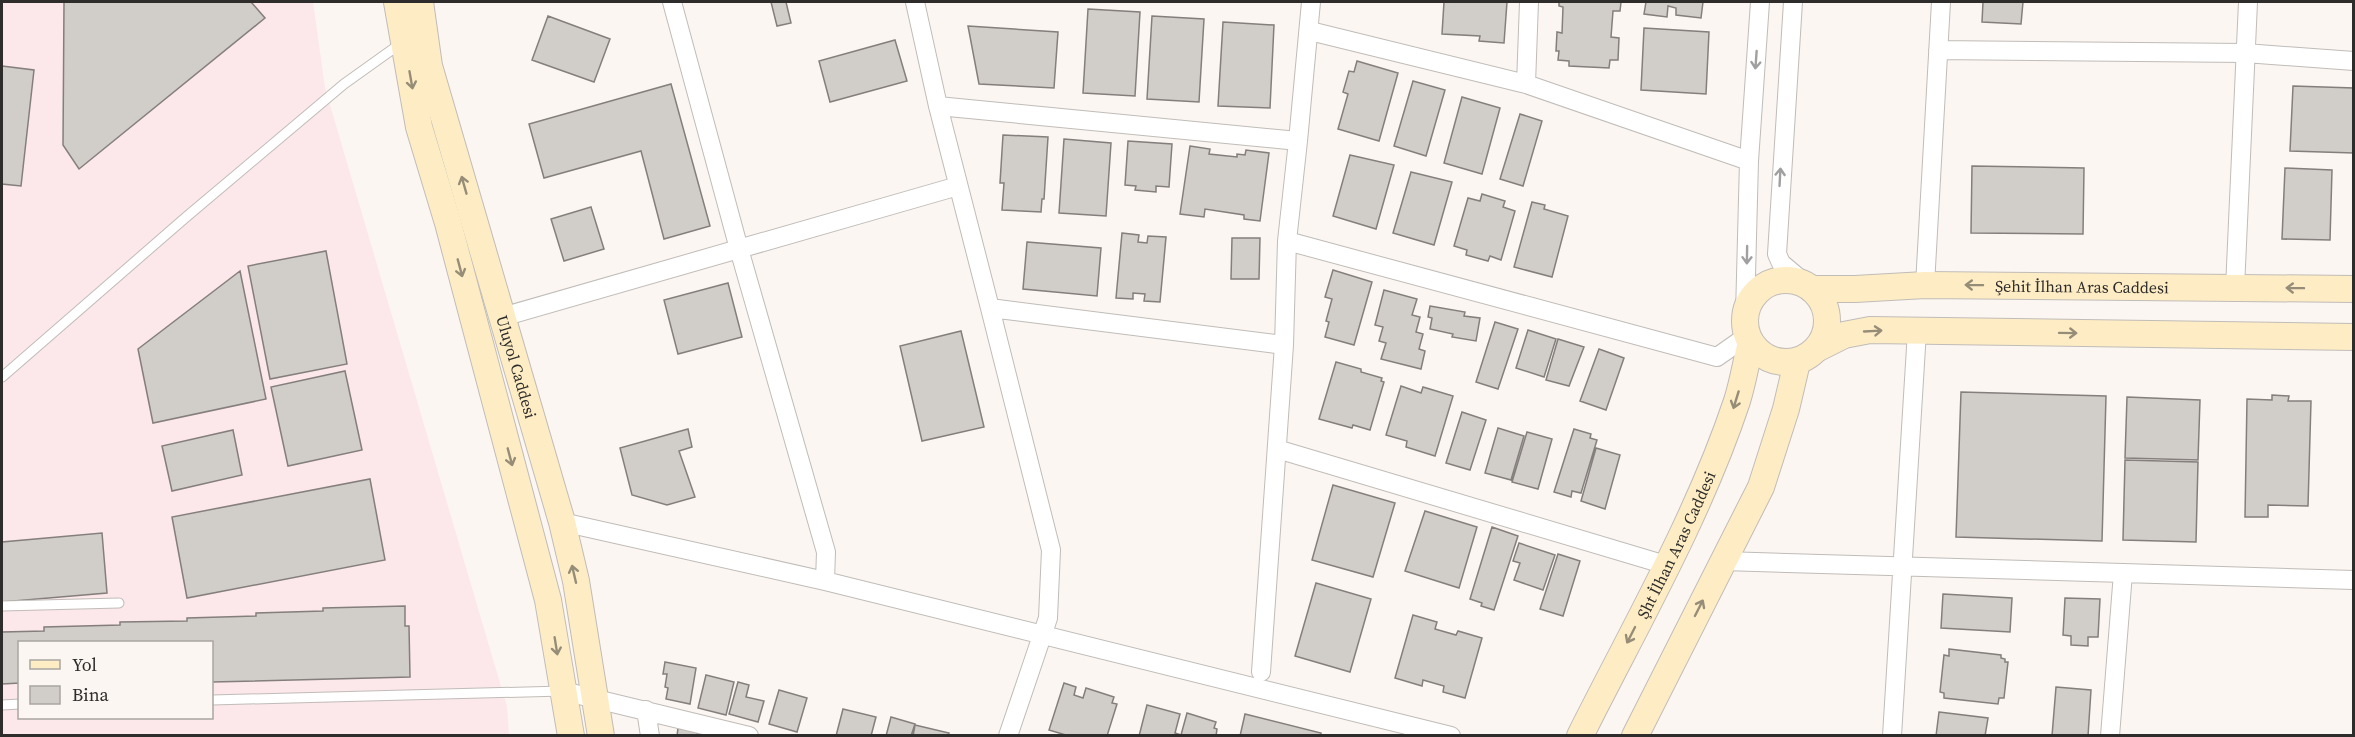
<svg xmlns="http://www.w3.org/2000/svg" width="2355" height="737" font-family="'Source Serif 4',serif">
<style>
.industrial{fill:#fce7eb;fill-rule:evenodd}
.building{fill:#d1cdc9;stroke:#847f7c;stroke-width:1.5}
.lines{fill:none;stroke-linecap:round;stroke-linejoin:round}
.lane-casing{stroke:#c0bcb8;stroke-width:11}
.street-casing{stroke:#c0bcb8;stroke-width:20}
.secondary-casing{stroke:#c0bcb8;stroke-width:28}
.lane{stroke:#fff;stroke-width:9}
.street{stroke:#fff;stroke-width:18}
.secondary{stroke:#feedc4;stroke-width:26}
.oneway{stroke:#a1a0a0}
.oneway2{stroke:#968d78}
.labels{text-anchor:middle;stroke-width:4.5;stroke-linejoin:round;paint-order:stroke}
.street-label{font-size:16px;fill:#2e2d2b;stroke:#fbf6f2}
</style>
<rect width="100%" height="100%" fill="#fbf6f2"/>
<!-- industrial -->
<path class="industrial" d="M2,2H313L325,88L507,707L509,735H2ZM20,642H212V718H20Z"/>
<!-- building -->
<path class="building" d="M64,2H251L265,18L79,169L63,145Z
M771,2H786L791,23L777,26Z
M1444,2H1507L1504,43L1479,41L1480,36L1442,34Z
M1559,2H1621L1620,11H1613L1611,37L1619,38L1618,60H1610L1609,68L1569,66V61L1558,60L1559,51H1556L1557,32L1562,33L1563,7L1559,6Z
M1646,2H1703L1701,18L1676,15V8L1668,6L1667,17L1644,14Z
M1983,2H2023L2021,24L1982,22Z
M1088,9L1140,12L1135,96L1083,93Z
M548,16L610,39L594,82L532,60Z
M1152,16L1204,19L1199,102L1147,99Z
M1223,22L1274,25L1270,108L1218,106Z
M968,26L1058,32L1054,88L979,84Z
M1644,28L1709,32L1706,94L1641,90Z
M895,40L907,81L830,102L819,61Z
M1357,61L1398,73L1379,141L1338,129L1348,94L1343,92L1349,71L1354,72Z
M2,66L34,70L21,186L2,184Z
M1413,81L1445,90L1426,156L1394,146Z
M671,84L710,226L664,239L641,151L544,178L529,124Z
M2293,86L2354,88V153L2290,151Z
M1462,97L1500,108L1482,174L1444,163Z
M1520,114L1542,121L1523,186L1500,179Z
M1003,135L1048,137L1044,199H1042L1041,212L1002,210L1004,183H1000Z
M1064,139L1111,143L1106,216L1059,213Z
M1128,141L1172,144L1169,187L1156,186V192L1135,190L1136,186L1125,185Z
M1190,146L1210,149L1209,154L1237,157V154L1245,155L1246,150L1269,153L1260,221L1244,219V215L1205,209L1204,217L1180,214Z
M1350,155L1394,165L1376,229L1333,216Z
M1972,166L2084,168L2083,234L1971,233Z
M2285,168L2332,170L2330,240L2282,239Z
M1411,172L1452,182L1434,245L1393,233Z
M1482,194L1505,201L1503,207L1515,211L1501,260L1490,256L1488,261L1466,255L1467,250L1454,246L1468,198L1480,201Z
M1532,202L1545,205L1544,209L1568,216L1552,277L1514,267Z
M591,207L604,249L564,261L551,219Z
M1122,233L1139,235L1138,242L1147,243L1148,236L1166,237L1160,302L1144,301L1145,294L1133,293V299L1116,298Z
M1232,238H1260L1259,279H1231Z
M1027,242L1101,248L1097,296L1023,289Z
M326,251L347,364L270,379L248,266Z
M1333,270L1372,282L1354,345L1325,337L1329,322L1326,321L1332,299L1325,297Z
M240,271L266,399L153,423L138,349Z
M728,283L742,337L678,354L664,300Z
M1384,290L1417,299L1412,315L1420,317L1416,332L1423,334L1419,349L1425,351L1421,369L1381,359L1386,343L1379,341L1383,327L1375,325Z
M1430,306L1465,312L1464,316L1480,318L1476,341L1452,337L1453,334L1430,329L1432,318L1428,317Z
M1495,322L1518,329L1498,389L1476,382Z
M1528,330L1556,339L1544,377L1516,368Z
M961,331L984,427L922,441L900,346Z
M1558,339L1584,347L1569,386L1546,380Z
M1599,349L1624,358L1606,410L1580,401Z
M1336,362L1361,369V372L1382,378L1381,381L1384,382L1370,430L1353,425L1352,428L1319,419Z
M345,371L362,450L288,466L271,387Z
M1401,386L1421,393L1423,387L1453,396L1435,456L1406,447L1407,441L1386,435Z
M1961,392L2106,396L2102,541L1956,537Z
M2272,395L2289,396L2288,401H2311L2308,506L2268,505V517H2245L2247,399L2272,400Z
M2127,397L2200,400L2198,460L2125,458Z
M1462,412L1486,420L1470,470L1446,463Z
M1498,428L1524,436L1511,480L1485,473Z
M688,429L692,447L679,451L695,497L667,505L632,495L620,448Z
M1574,429L1591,434L1590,438L1597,440L1581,493L1572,491L1571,497L1554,492Z
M233,430L242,475L172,491L162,446Z
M1527,432L1552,439L1538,489L1512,482Z
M1596,448L1620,455L1605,509L1581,501Z
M2125,460L2198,462L2196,542L2123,540Z
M370,479L385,560L187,598L172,517Z
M1333,485L1395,503L1373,577L1312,560Z
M1425,511L1477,527L1459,588L1405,571Z
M1492,527L1518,536L1494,610L1481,606L1482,603L1470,599Z
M102,533L107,593L2,602V542Z
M1519,543L1555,555L1543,590L1514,580L1520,563L1513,561Z
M1558,554L1580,561L1563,616L1540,609Z
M1316,583L1371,599L1350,672L1295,656Z
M1943,594L2012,598L2010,632L1941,628Z
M2065,598L2100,599L2098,637H2088V646L2071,645V636L2063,635Z
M405,606V626H409L410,677L212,682V642H20V683L2,684V632L44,631V627L120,625V622L187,621V618L256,616V613L323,611V608Z
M1413,615L1437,622L1435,629L1456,635L1458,631L1482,638L1465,698L1443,692L1444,686L1423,680L1422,686L1395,678Z
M1949,649L2001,655V658L2005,659V662H2008L2004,698H1999L1998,704L1944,698V693L1940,692L1944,655L1949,656Z
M665,662L696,668L690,704L666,699L668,688L665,687L667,674H663Z
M706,675L734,682L726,715L698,708Z
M738,682L749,685L746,697L764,701L758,722L729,714Z
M1064,683L1076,687L1074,695L1083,698L1086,688L1114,697L1112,703L1117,704L1107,736H1069L1049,730Z
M2056,687L2091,690L2088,736H2052Z
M779,690L807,698L797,732L769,724Z
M1147,705L1180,714L1175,733L1181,735L1187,713L1216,722L1214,728L1217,729L1216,736H1139Z
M843,709L876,717L871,736H836Z
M1939,712L1988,718L1985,736H1936Z
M1245,714L1321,733V736H1240Z
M891,717L915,724L911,736H886Z
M915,725L949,733L948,736H913Z
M678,728L698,731L697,736H677Z"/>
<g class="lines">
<!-- lane casing -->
<g class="lane-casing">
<path id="lane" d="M2,377L185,218L344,84L400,44
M2,606L119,603
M212,700L563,691
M2,705L20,704"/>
</g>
<!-- street casing -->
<g class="street-casing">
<path id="street" d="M672,2L739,249L826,552L825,581
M915,2L938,106L990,308L1284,345
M1793,2L1777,254L1781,263L1807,285
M1310,31L1526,84L1749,161
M1938,50L2245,53L2354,61
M1526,84L1529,2
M938,106L1298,141L1287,241L1284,345L1261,672
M1298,141L1311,2
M1287,241L1717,357L1747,336
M1925,285L1941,2
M2235,288L2248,2
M990,308L1051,550L1048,618L1008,736
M1745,314L1749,161L1760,2
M502,317L958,186
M1277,449L1666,565
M562,522L825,581L1451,736
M1723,561L2354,580
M563,691L749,736
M646,710L650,736
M1892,736L1917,331
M2110,736L2123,573"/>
</g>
<!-- secondary casing -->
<g class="secondary-casing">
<g id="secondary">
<path d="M397,2L419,127L448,223L548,600L571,736"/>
<path id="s1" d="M420,2L429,66L562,522L576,581L601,736"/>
<circle cx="1786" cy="321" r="41"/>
<path id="s2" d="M1812,289H1855L1925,285L2354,289"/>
<path d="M1818,348L1844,335L1870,330L2354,337"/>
<path id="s3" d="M1580,736C1635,626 1698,518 1737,401C1743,382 1746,362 1751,343"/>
<path d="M1635,736L1761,487L1786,409L1797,362"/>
</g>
</g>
<!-- lane -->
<use href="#lane" class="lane"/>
<!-- street -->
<use href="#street" class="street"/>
<!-- secondary -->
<use href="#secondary" class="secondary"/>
</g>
<!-- one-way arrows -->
<defs><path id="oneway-shaft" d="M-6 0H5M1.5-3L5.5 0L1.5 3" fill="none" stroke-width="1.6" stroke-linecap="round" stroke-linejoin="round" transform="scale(1.5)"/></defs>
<g class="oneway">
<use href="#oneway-shaft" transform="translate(1756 60) rotate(94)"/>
<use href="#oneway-shaft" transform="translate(1780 177) rotate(-87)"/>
<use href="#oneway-shaft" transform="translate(1747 255) rotate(91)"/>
</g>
<g class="oneway2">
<use href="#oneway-shaft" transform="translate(411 80) rotate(80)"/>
<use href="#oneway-shaft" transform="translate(464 185) rotate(-106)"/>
<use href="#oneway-shaft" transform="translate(460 268) rotate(75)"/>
<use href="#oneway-shaft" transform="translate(1974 285) rotate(-179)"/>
<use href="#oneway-shaft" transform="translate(2295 288) rotate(-179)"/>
<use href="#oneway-shaft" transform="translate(1873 331) rotate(-3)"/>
<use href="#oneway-shaft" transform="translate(2068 333) rotate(1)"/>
<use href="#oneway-shaft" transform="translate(1736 400) rotate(107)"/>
<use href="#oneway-shaft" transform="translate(510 457) rotate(75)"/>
<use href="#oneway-shaft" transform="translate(574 574) rotate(-103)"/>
<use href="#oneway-shaft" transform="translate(1699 608) rotate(-63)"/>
<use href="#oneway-shaft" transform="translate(1631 635) rotate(117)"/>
<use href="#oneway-shaft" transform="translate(556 646) rotate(81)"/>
</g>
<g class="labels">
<!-- street labels -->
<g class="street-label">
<text dy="6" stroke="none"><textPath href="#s2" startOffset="270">Şehit İlhan Aras Caddesi</textPath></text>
<text dy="6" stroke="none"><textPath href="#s1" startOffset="378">Uluyol Caddesi</textPath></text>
<text dy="6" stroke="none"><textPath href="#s3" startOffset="214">Şht İlhan Aras Caddesi</textPath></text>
</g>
</g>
<!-- border -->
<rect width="2355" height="737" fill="none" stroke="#2e2d2b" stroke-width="6"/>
<!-- legend -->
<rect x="18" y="641" width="195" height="78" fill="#fbf6f2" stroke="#a9a6a2" stroke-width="1.5"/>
<rect x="30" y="660" width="30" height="9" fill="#feedc4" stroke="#a9a6a2" stroke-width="1.5"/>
<text x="72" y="671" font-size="18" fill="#2e2d2b">Yol</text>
<rect x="30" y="686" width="30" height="18" fill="#d1cdc9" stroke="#a9a6a2" stroke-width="1.5"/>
<text x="72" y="701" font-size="18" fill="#2e2d2b">Bina</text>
</svg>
